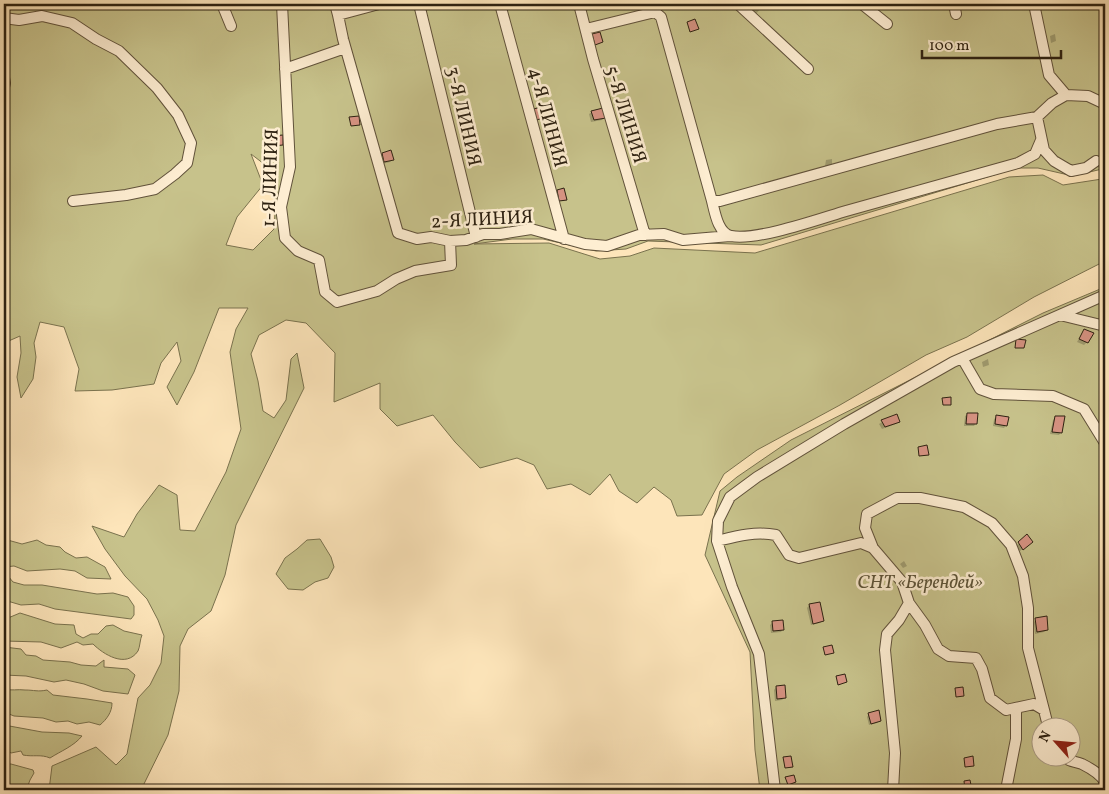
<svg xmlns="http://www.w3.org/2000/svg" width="1109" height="794" font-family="Vollkorn,serif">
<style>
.green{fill:#c7c28b;stroke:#7a724e;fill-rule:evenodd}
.shadow{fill:#0003}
.building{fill:#d79383;stroke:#2d2111}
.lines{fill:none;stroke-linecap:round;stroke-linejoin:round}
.minor-casing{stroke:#61523b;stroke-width:12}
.minor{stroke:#feeed2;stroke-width:10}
.labels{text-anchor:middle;stroke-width:5;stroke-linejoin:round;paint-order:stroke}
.street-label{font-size:19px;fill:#2d2111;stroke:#feeed2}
.park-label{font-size:19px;font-style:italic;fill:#5b5136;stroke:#feeed2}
</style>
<rect width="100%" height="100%" fill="#fde5ba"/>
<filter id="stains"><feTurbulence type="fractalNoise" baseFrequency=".004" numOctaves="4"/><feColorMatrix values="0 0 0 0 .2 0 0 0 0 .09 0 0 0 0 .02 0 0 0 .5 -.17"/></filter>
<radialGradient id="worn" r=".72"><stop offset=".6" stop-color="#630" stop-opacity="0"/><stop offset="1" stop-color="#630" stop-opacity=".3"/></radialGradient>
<!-- green -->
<path class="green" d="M4,4H1105V166L1102,169L1073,176L1038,168H1017L761,245L648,241L626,249L596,251L543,239H512L474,244L549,243L600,259L630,256L654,248L755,253L1009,177L1043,175L1063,185L1102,179L1105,176V261L1034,297L967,337L926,355L840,405L757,450L724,474L702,515L677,516L671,500L654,487L637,503L619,491L610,474L590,495L571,484L547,489L534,465L517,458L480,468L455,442L433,415L397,426L380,409V383L334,402L335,353L306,323L286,320L259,335L251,354L258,381L263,411L274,418L286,400L291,359L297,353L304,388L236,525L225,575L211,611L188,629L180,646L179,691L168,735L141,790H49L52,766L96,747L116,765L127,754L138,698L150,685L161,663L164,636L158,620L147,599L125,576L105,549L92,526L124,537L137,514L159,485L177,495L180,530L195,531L226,472L241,429L230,352L236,329L248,308H219L194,372L177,405L167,387L181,361L177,342L161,363L154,384L112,390L75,391L79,369L64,327L40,322L34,343L36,357L33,379L21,398L17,377L21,353L20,336L4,343ZM251,154L264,164L277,181L274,229L253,250L226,245L237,217L263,185Z
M1105,287V790H760L755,750L750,652L705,555L720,491L737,477L791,440L1043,313ZM1042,726H1072V756H1042Z
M4,539L22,544L37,540L46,545L60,547L65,552L76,558L87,557L105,567L111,579L87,578L75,571L60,569L27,571L14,566L4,567Z
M320,539L331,557L334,567L328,578L315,582L303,590L288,589L276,574L285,558L297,549L307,540Z
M8,576L13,582L24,585H42L97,594L113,593L128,597L134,606V615L131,619L55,609L39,604L21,605L4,600V577Z
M20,613L55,624L74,625L76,634L83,638L91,634H98L106,626L113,625L124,631L142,635C140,639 140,647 138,651C126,669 103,654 93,644L83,645L77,642L61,648L41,642L4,641V617L8,618Z
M4,647L21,649L26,655L36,656L43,660L70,662L81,665L96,666L104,660V667L128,669L135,675L128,694L103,691L84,684L66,680L54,682L26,676L4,675Z
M4,689C11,691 18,689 25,690C34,690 38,692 47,690L53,695L87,699L112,703C112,712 107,719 100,725L89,722L77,724L68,721L56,722L43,718L14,716L4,712Z
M4,725L42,732L69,733L82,736C74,746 61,751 50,758C41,754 33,757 23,755L21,751L11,753L4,749Z
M4,764H11L33,770L34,773L30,780L27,788L4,785Z"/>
<!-- shadow -->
<path class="shadow" d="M758,6L761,8L755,15L752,12Z
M1055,34L1056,41L1051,43L1050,36Z
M592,112L604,118L602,120L591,122L589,114Z
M272,137L281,145L279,147L270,148L269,140Z
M382,154L392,160L390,162L382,164L380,157Z
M832,159V165L825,166L826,160Z
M1082,333L1087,342L1084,345L1077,342Z
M988,359L989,365L983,367L982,362Z
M968,414L976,423L974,426H964L965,416Z
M896,416L899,422L896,424L882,429L879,424L882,422Z
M997,417L1006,425L1004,428L993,426L994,419Z
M1056,417L1061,432L1059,435L1050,434L1053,420Z
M1105,512V522L1103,515Z
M1027,536L1029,544L1020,551L1016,546Z
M904,561L907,566L903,568L900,564Z
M809,605L823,620L820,623L811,625L807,608Z
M1036,619L1047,630L1044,632L1035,634L1034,622Z
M773,622L783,629L781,632L771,633L770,625Z
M776,687L785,697L782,700L775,701L774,690Z
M869,714L880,720L877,723L869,725L867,717Z"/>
<!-- building -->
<path class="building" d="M695,19L699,29L690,32L687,22Z
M600,32L603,42L595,45L592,34Z
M542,107L544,118L536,120L533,109Z
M603,108L606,118L594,120L591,111Z
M359,116L360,125L351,126L349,117Z
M283,135V145L272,146L271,136Z
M391,150L394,160L384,162L382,153Z
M564,188L567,200L559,201L557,190Z
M1084,329L1094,333L1088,343L1079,339Z
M1016,339L1026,340L1024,348H1015Z
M951,397V405H943L942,398Z
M967,413H978L977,424H966Z
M897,414L900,422L885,427L881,420Z
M996,415L1009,417L1007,426L995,424Z
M1055,416H1065L1062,433L1052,432Z
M927,445L929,455L919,456L918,447Z
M1027,534L1033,542L1023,550L1018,542Z
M820,602L824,621L813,624L809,604Z
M1047,616L1048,630L1037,632L1035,618Z
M783,620L784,630L773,631L772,621Z
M832,645L834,653L825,655L823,647Z
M845,674L847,682L838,685L836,676Z
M785,685L786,698L777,699L776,686Z
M963,687L964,696L956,697L955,688Z
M879,710L881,721L871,724L868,713Z
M791,756L793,767L785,768L783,757Z
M973,756L974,766L965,767L964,758Z
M794,775L796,782L788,785L785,777Z
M970,780L972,790H965L964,781Z"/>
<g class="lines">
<!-- minor casing -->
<g class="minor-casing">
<path id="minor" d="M222,4L231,26
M282,4L290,167L281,207L285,238L298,251L319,260L325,292L337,302L377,291L396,279L415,271L451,265L450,241
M335,4L338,15L379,4
M419,4L476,237
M500,4L564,239
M579,4L593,59L645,235
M738,4L808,69
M862,4L887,24
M954,4L956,14
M1034,4L1049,75L1066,95L1088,96L1105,104
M338,15L343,39L398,233L417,239L431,237L450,241L466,240L483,234H500L531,229L585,244L607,246L639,235L664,234L683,240L730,236
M4,18L19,20L42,16L72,23L96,39L119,51L157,88L178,115L191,143L187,163L175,174L155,189L126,195L73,201
M586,29L655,12L661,17L712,201H720L997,124L1037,117L1052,103L1066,95
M285,69L345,48
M4,78L5,83L4,87
M1037,117L1044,150L1054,161L1071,171L1086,168L1096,161
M712,201C715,213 718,233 731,236C757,241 819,219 846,211C903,195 961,179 1018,163L1035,154L1041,140
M1060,315L1105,326
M962,358L980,389L994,394L1053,396L1084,409L1105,443
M717,541C737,536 755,531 776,535L789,555L799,558L861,543L873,548L902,582L909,603L925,625L938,649L949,656L976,658L982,669L990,698L1006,710L1034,704L1044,710L1048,726
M873,548L865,528L867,514L897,498H920L964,507L992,523L1011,545L1023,576L1028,608V648L1044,710
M1063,756C1068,762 1075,761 1082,764C1090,768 1101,775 1105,782
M775,790L759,654L732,587L717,541L718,521L730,497L757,477L844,424L953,362L1105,295
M893,790L895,753L885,650L887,634L899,620L909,603
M1006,790L1016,739V708"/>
</g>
<!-- minor -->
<use href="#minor" class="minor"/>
</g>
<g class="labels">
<!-- street labels -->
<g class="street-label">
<text transform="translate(627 114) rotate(73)" y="7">5-Я ЛИНИЯ</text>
<text transform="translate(465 116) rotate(77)" y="7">3-Я ЛИНИЯ</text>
<text transform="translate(549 117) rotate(75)" y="7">4-Я ЛИНИЯ</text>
<text transform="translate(269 178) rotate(-88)" y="7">1-Я ЛИНИЯ</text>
<text transform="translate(482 218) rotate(-3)" y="7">2-Я ЛИНИЯ</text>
</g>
<!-- park labels -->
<g class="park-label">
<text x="920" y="588">СНТ «Берендей»</text>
</g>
</g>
<!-- margin -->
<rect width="1109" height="794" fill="none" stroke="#fde5ba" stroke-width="20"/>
<rect x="5" y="5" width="1099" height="784" fill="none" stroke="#2d2111" stroke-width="2.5"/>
<rect x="10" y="10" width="1089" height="774" fill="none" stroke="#2d2111"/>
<!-- north arrow -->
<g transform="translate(1056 742) rotate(297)"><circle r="24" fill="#feeed2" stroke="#aa9c85"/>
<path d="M0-4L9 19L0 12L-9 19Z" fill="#8f2418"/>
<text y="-8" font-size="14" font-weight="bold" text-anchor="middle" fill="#2d2111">N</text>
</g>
<!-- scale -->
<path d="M922 50v8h139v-8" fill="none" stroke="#2d2111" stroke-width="2.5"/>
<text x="929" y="50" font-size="15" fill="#2d2111" stroke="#feeed2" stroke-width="4" paint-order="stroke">100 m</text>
<rect width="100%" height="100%" filter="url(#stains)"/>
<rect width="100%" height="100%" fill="url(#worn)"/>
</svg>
